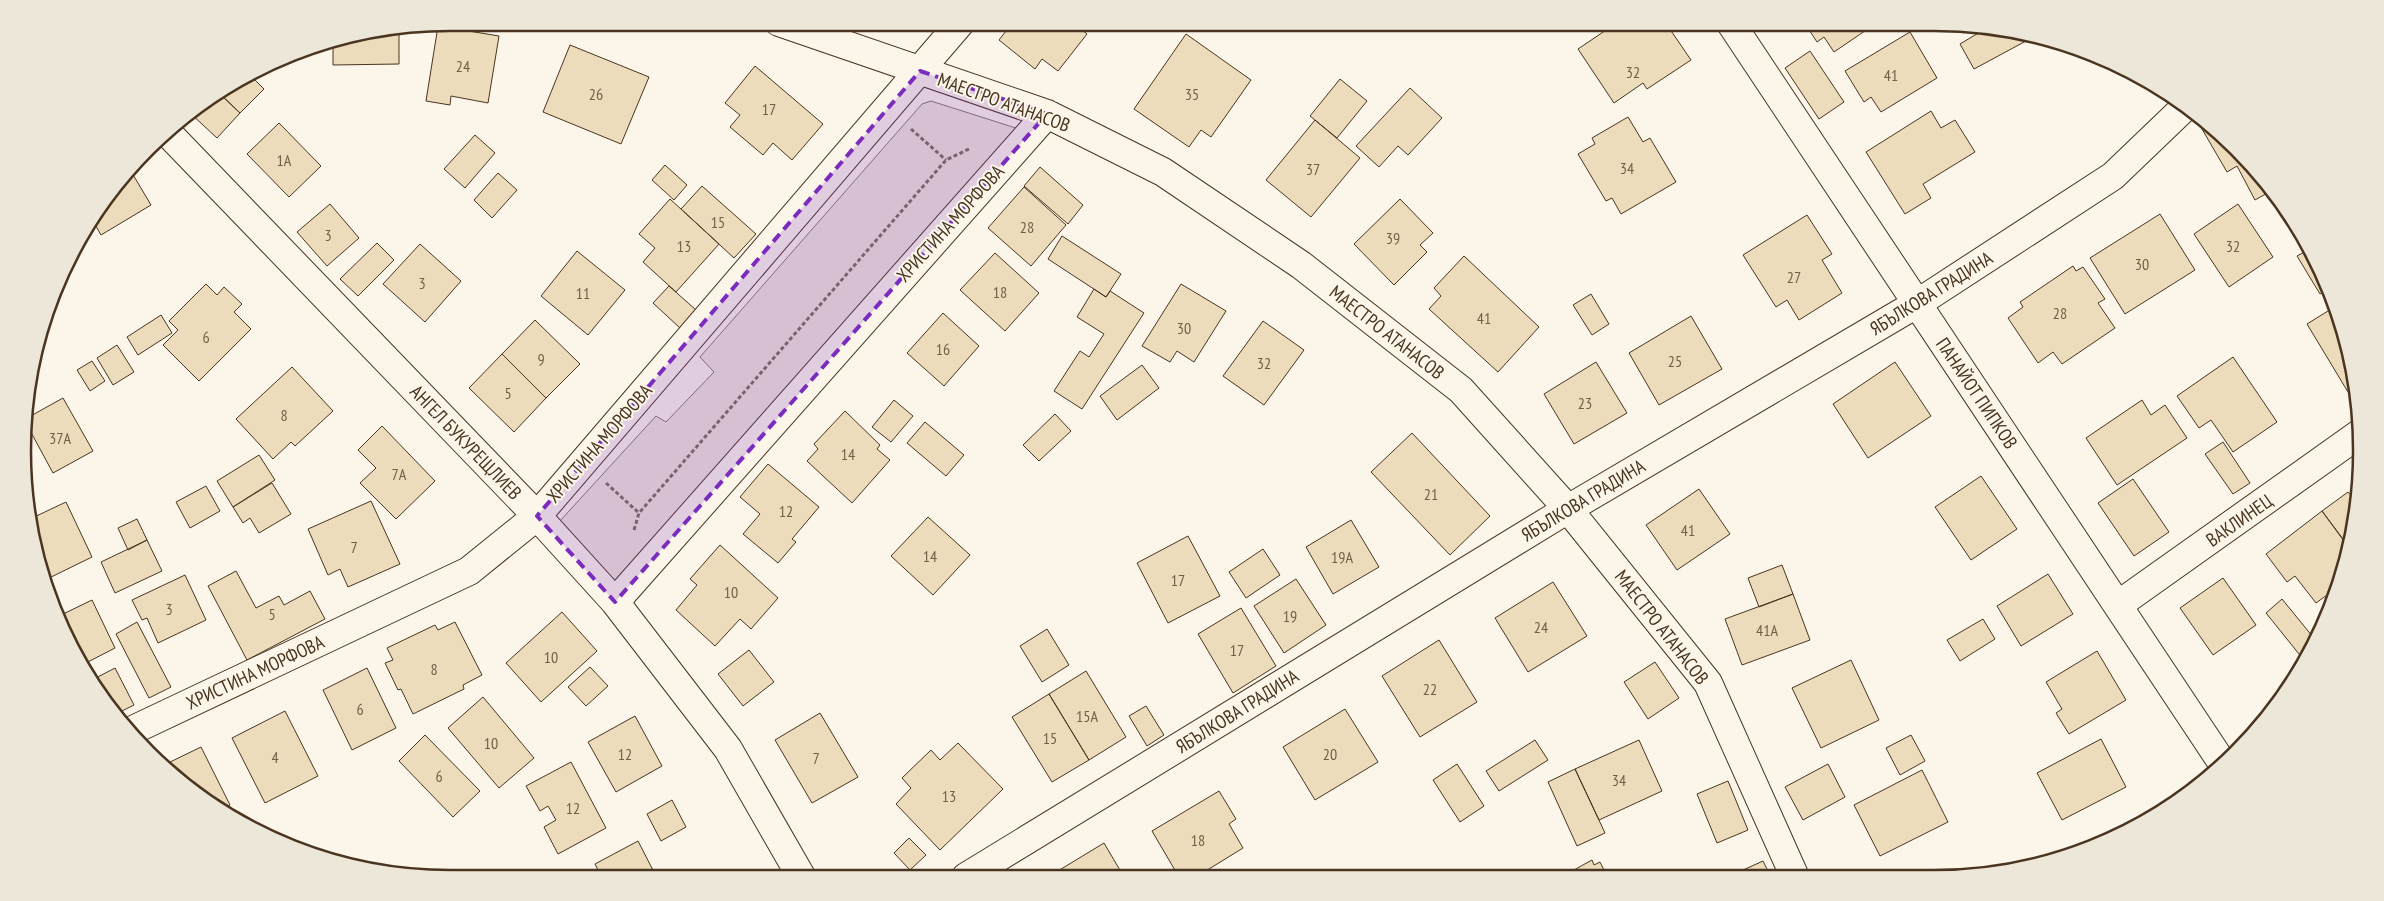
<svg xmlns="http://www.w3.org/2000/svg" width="2384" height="901" font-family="'PT Sans Narrow',sans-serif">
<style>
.green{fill:#ede6d9;stroke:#887966}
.building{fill:#ecdcbc;stroke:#4a3520}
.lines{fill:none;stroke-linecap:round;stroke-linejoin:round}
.minor-casing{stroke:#4a3520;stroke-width:30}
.path{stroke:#7f6f5c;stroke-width:3;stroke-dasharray:4 2.5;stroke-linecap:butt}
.minor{stroke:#fbf6e9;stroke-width:28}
.marked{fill:#7b2cbf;fill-opacity:0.2;stroke:#7b2cbf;stroke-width:4;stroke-dasharray:10 6;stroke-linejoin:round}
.labels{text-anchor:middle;stroke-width:4;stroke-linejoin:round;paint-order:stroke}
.number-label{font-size:16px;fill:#725f47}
.street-label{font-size:19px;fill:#4a3520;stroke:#fbf6e9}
.rim{fill:none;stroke:#4a3520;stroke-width:2.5}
</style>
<rect width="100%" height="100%" fill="#fbf6e9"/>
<!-- green -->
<path class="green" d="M931,101L1022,130L616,588L559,522L656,416L666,422L714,372L700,357L922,104Z"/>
<!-- building -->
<path class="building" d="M1013,22H1073L1087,34L1058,71L1042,59L1035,69L999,40Z
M1618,22H1665L1691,60L1647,89L1643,83L1614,103L1578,49Z
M1804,22H1878L1834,52L1824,37L1817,42Z
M438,26L499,36L488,103L451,96L450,105L426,101Z
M1985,29L2023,34L2026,41L1974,69L1960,44Z
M399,31V64L333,65V42Z
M1910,32L1937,78L1881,112L1871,97L1864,102L1845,71Z
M1186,34L1251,80L1211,137L1201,130L1189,147L1134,109Z
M570,45L649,77L621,144L543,112Z
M1810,51L1844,102L1819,119L1785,68Z
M755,66L823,124L792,160L773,143L763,155L730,127L740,115L725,103Z
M249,74L264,89L240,113L219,93Z
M1340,79L1367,101L1337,138L1310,116Z
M1410,88L1442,118L1408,155L1398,146L1379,167L1356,146Z
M219,93L240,113L217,138L190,113Z
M1931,111L1941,128L1955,120L1975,152L1923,184L1931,198L1905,214L1866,152Z
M1628,117L1643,142L1650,138L1676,182L1621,214L1612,198L1606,201L1578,154L1595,144L1592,138Z
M1315,120L1360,158L1311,217L1266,180Z
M279,123L321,166L289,197L247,154Z
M2208,124L2255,169L2271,191L2255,200L2237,166L2227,172L2202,129Z
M475,135L495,153L465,188L444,169Z
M665,165L687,185L674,200L652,180Z
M1040,167L1083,205L1068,224L1024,186Z
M132,173L151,205L101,235L93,221Z
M498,173L517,190L492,218L474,200Z
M702,186L756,234L734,258L681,209Z
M1024,187L1066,225L1031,266L988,228Z
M670,199L719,244L676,292L643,262L655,248L639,234Z
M1400,199L1433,233L1420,245L1427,252L1394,285L1354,244Z
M330,204L359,238L327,266L297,232Z
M2238,204L2273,257L2229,287L2194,234Z
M2160,214L2195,270L2125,314L2090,258Z
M1807,215L1832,254L1822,260L1842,293L1799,320L1787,300L1776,307L1743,255Z
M1062,236L1121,274L1106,297L1048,259Z
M377,243L394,260L358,296L340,279Z
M420,244L461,281L425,322L383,284Z
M2310,249L2328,289L2320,294L2297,256Z
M577,251L625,290L588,335L541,296Z
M995,253L1039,293L1005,331L960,290Z
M1464,256L1539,327L1498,372L1429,309L1441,296L1434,288Z
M2073,266L2076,271L2083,267L2105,299L2098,303L2115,328L2062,364L2053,352L2038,363L2008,318L2023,307L2020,302Z
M206,284L217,295L224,287L242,304L234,312L251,329L199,381L163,345L178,330L169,321Z
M1181,284L1226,311L1194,362L1177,351L1170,362L1142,346Z
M669,286L696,310L680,328L653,303Z
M1094,289L1106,297L1110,291L1144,313L1082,409L1054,391L1080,351L1089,357L1104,334L1077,317Z
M1591,294L1609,324L1592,335L1573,305Z
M2336,306L2356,387L2348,392L2307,324Z
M943,313L979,346L944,386L907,353Z
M161,315L172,333L138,355L127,337Z
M1691,316L1722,369L1659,405L1629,353Z
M535,320L580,364L546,398L502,354Z
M1263,321L1304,350L1264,405L1223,376Z
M117,345L134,372L113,385L97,358Z
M502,354L546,398L514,432L469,388Z
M2233,357L2277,422L2233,452L2211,420L2199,428L2177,396Z
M92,361L105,381L90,391L77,370Z
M1596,362L1627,413L1574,444L1544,394Z
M1895,362L1931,416L1868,458L1833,404Z
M1142,365L1159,388L1117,420L1100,396Z
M292,367L333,411L295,446L291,442L273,459L236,419Z
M63,398L93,451L53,473L27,425V418Z
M894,400L913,416L891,442L872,427Z
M2142,400L2151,415L2165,405L2187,438L2117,485L2086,438Z
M845,411L880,445L877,449L890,460L852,503L807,461L818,449L814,444Z
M1055,414L1071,431L1039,461L1023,445Z
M925,422L964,455L946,476L907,443Z
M382,426L435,481L396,519L360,483L376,468L358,450Z
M1412,433L1490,516L1450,555L1371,472Z
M2223,442L2250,483L2233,494L2205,454Z
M259,455L275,480L233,507L217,481Z
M768,464L819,507L792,539L796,542L778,563L743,534L760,514L740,497Z
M1981,476L2017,529L1971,560L1935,507Z
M2133,479L2169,532L2134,556L2098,503Z
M272,483L291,514L259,533L250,518L243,523L233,507Z
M206,486L220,511L190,528L176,502Z
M1699,489L1730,534L1677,570L1646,525Z
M2348,492L2357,503L2350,540L2346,543L2322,511Z
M371,501L400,564L348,587L340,569L328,575L308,529Z
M66,502L92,557L45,580L31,534L30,519Z
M2322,511L2349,548L2347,562L2334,590L2316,603L2295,576L2287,582L2266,554Z
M928,517L970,555L933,595L891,556Z
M137,519L147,540L128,550L118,528Z
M1351,520L1379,567L1333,594L1306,547Z
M1188,536L1220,596L1168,623L1137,563Z
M147,540L162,571L115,593L101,562Z
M720,545L778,598L751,629L740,619L715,646L676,610L697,585L690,579Z
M1263,549L1280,575L1246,598L1229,572Z
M1782,565L1793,594L1759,607L1748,578Z
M236,571L256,608L279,596L284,605L310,591L325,619L247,660L208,586Z
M2048,574L2073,614L2021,646L1997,606Z
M185,575L206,620L158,643L147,618L142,620L132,600Z
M2223,578L2256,625L2213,655L2180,608Z
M1296,579L1326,625L1284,653L1254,606Z
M1553,582L1587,636L1528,672L1495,618Z
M1793,594L1810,640L1742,665L1725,619Z
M2282,599L2313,637L2303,659L2266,613Z
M92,600L115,648L82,665L57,617Z
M1241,608L1276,666L1233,693L1198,634Z
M562,612L597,651L541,702L506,663Z
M1983,619L1995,639L1960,661L1947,640Z
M137,622L171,687L149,698L116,634Z
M455,622L482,675L463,685L464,689L413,714L401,689L398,690L385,663L393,660L387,648L435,625L438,630Z
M1047,629L1069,665L1042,682L1020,646Z
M1439,640L1477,702L1420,737L1382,676Z
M749,650L774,682L743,706L718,674Z
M2097,651L2126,700L2069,734L2056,713L2062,709L2046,682Z
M1851,660L1879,720L1821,748L1792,688Z
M1655,662L1679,698L1648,719L1624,682Z
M590,667L608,686L586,706L568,687Z
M115,668L134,705L118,713L94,688L86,672L90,670L94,679Z
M367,668L396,728L352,750L323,690Z
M1086,671L1126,737L1089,760L1049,694Z
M1049,694L1089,760L1052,782L1012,717Z
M483,697L534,758L499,788L448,728Z
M1146,706L1164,735L1147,746L1129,716Z
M1345,709L1378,762L1315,800L1283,747Z
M285,711L318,776L265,803L232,738Z
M820,713L858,777L812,803L775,740Z
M635,716L662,766L616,792L588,742Z
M425,735L480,791L453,817L399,761Z
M1911,735L1925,761L1900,775L1886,748Z
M2101,739L2126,787L2062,820L2037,773Z
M1535,740L1548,760L1499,791L1486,771Z
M1639,740L1662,791L1599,820L1575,769Z
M958,743L1003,789L940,850L896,804L911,788L902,778L931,750L940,760Z
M201,747L230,805L221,809L190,790L166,764Z
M571,762L606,828L558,854L544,827L556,820L548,806L540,811L526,786Z
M1457,764L1484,806L1460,822L1433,780Z
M1828,764L1845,797L1803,820L1785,787Z
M1575,769L1605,833L1577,846L1548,782Z
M1922,770L1948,822L1880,856L1854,805Z
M1728,781L1748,830L1717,843L1697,794Z
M1219,791L1236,819L1229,824L1243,848L1196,877H1179L1152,831Z
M672,800L686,827L661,841L647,814Z
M909,838L926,855L910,870L894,853Z
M638,841L657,878H602L595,864Z
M1104,843L1124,877H1048Z
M1592,860L1594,865L1600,862L1607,876H1563Z
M1763,861L1770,875H1732Z"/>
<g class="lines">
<!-- minor casing -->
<g class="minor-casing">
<path id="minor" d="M779,22L1047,114L1163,172L1301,265L1461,390L1568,509L1708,683L1794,875
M1730,22L2223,764
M166,131L537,516L615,602L728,749L802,878
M615,602L1047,114
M2118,605L2359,434
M133,730L469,571L537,516L961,22
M966,877L1568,509L1918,303L2113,176L2186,106"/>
</g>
<!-- path -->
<path class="path" d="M911,129L946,160
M606,483L639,513
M634,530L639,513L946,160L971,148"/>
<!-- minor -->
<use href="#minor" class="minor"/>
</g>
<!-- marked area -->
<path class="marked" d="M920,71L1047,114L615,602L537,516Z"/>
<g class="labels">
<!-- number labels -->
<g class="number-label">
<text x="463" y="72">24</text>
<text x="1633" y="78">32</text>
<text x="1891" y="81">41</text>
<text x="596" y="100">26</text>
<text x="1192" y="100">35</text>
<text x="769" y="115">17</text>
<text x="284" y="166">1А</text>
<text x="1627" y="174">34</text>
<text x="1313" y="175">37</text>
<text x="718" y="228">15</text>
<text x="1027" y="233">28</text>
<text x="328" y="241">3</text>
<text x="1393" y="244">39</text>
<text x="684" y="252">13</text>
<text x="2233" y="252">32</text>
<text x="2142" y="270">30</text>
<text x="1794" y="283">27</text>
<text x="422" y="289">3</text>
<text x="1000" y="298">18</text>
<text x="583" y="299">11</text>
<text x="2060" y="319">28</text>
<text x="1484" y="324">41</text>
<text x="1184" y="334">30</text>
<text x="206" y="343">6</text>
<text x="943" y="355">16</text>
<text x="541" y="365">9</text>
<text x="1675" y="367">25</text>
<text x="1264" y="369">32</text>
<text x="508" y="399">5</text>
<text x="1585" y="409">23</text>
<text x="284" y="421">8</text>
<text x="60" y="444">37А</text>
<text x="848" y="460">14</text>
<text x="399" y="480">7А</text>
<text x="1431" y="500">21</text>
<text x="786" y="517">12</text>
<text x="1688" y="536">41</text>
<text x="354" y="553">7</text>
<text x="930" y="562">14</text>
<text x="1342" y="563">19А</text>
<text x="1178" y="586">17</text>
<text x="731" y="598">10</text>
<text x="169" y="615">3</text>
<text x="272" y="620">5</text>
<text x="1290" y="622">19</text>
<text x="1541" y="633">24</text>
<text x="1767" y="636">41А</text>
<text x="1237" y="656">17</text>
<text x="551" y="663">10</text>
<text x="434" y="675">8</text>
<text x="1430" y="695">22</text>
<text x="360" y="715">6</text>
<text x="1087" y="722">15А</text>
<text x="1050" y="744">15</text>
<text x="491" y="749">10</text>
<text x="625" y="760">12</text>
<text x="1330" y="760">20</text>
<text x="275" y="763">4</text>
<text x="816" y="764">7</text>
<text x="439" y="782">6</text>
<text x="1619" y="786">34</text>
<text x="949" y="802">13</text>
<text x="573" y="814">12</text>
<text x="1198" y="846">18</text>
</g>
<!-- street labels -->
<g class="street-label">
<text transform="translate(1004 102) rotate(20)" y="7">МАЕСТРО АТАНАСОВ</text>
<text transform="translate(950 223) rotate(-48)" y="7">ХРИСТИНА МОРФОВА</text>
<text transform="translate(1931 293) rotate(-32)" y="7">ЯБЪЛКОВА ГРАДИНА</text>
<text transform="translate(1387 332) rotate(38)" y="7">МАЕСТРО АТАНАСОВ</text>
<text transform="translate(1977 393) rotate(56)" y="7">ПАНАЙОТ ПИПКОВ</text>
<text transform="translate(466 442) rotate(46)" y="7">АНГЕЛ БУКУРЕЩЛИЕВ</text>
<text transform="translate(599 443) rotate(-49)" y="7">ХРИСТИНА МОРФОВА</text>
<text transform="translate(1583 500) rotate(-31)" y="7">ЯБЪЛКОВА ГРАДИНА</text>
<text transform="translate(2239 520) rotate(-35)" y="7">ВАКЛИНЕЦ</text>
<text transform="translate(1662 627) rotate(52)" y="7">МАЕСТРО АТАНАСОВ</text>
<text transform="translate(255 672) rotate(-25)" y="7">ХРИСТИНА МОРФОВА</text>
<text transform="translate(1237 711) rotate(-32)" y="7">ЯБЪЛКОВА ГРАДИНА</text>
</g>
</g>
<!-- crop -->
<path d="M0 0H2384V901H0ZM450 31H1934A419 419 0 0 1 2353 450V451A419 419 0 0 1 1934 870H450A419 419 0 0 1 31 451V450A419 419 0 0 1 450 31Z" fill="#ede7d9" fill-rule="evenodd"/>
<path class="rim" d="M450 31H1934A419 419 0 0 1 2353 450V451A419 419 0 0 1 1934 870H450A419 419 0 0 1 31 451V450A419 419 0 0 1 450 31Z"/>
</svg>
